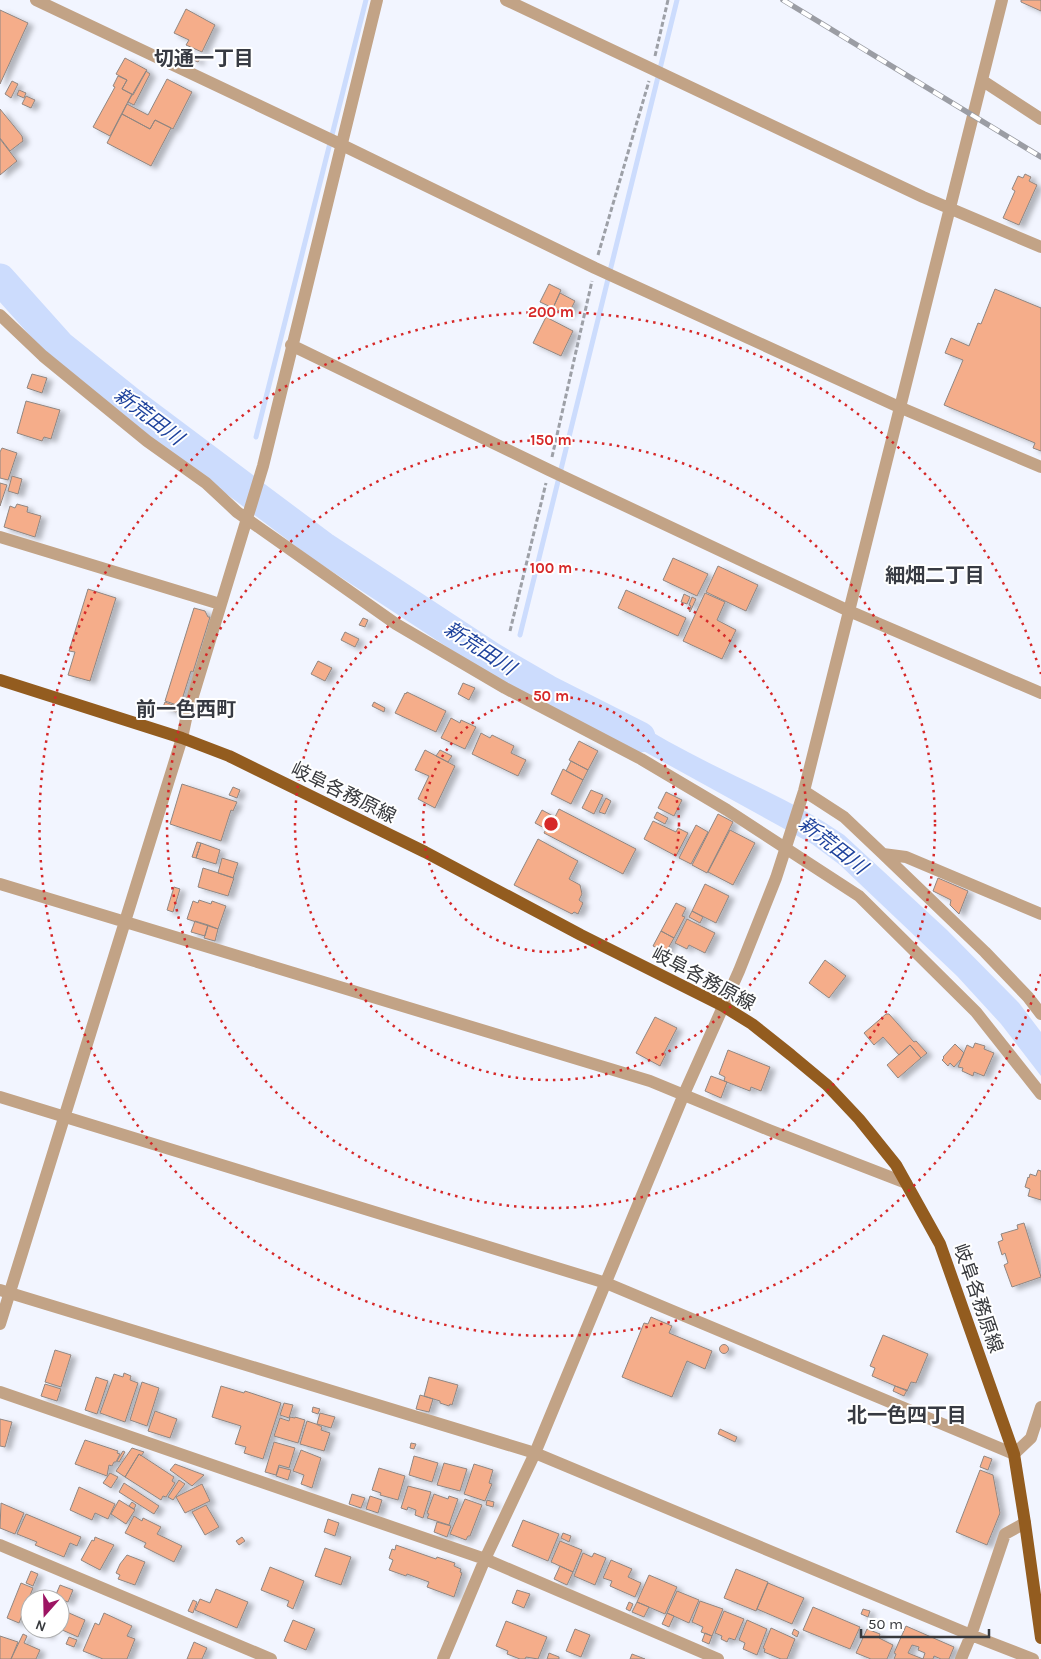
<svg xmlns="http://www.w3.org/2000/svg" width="1041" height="1659" font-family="Karla,'Noto Sans JP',sans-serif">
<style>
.water{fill:#ccdcfd}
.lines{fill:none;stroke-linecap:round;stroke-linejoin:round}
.stream{stroke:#ccdcfd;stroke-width:5}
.river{stroke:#ccdcfd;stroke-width:31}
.building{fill:#f5ad8a;stroke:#908681;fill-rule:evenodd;filter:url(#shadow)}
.path{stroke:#9da0a7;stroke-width:3;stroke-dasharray:5 2.5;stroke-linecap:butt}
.minor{stroke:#c2a386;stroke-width:12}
.major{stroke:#935c1f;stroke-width:12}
.rail-casing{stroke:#9b9da4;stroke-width:5.5}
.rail{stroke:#fff;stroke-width:4;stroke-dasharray:11;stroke-linecap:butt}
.ring{fill:none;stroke:#d62828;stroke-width:2.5;stroke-dasharray:2.5 5}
.labels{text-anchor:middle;stroke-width:4;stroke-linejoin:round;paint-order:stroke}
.street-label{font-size:19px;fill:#37393d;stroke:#fff}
.neighbourhood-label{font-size:20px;font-weight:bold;fill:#373a42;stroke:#fff}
.water-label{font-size:20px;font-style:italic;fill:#1f439d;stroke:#fff}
.centre{fill:#d62828;stroke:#fff;stroke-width:2.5}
.ring-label{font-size:15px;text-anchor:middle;font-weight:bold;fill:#d62828;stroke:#fff;stroke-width:4;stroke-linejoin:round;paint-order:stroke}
</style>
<defs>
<filter id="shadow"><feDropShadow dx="5.5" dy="3" stdDeviation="2.5" flood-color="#0004"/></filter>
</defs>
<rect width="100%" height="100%" fill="#f2f5ff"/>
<!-- water -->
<path class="water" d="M608,706C635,722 661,738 688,752C740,780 795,801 844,835L947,930L1019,1003L1041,1032V1076L1001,1024L957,976L840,865L812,844L598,726Z"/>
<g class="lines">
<!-- stream -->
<path class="stream" d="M256,437L366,0
M520,635L677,0"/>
<!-- river -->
<path class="river" d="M0,279L60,346L131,403L323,547L492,658L547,690L640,737"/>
</g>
<!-- building -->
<path class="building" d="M1021,0H1041V11L1021,2Z
M186,9L215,25L202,52L186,45L189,40L174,33Z
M0,10L28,23L0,84Z
M193,56L200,59L198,62L191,59Z
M125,58L147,70L133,95L122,89L127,80L116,74Z
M146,71L150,74L134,105L128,102Z
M118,76L127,80L122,89L132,94L110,136L93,127L115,87L113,86Z
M167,79L192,92L173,129L155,120L150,129L122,114L127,104L148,115Z
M12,81L18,84L11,98L5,94Z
M19,90L26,93L24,98L17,95Z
M26,96L35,100L31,108L22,104Z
M0,109L22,136L23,141L10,151L0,138Z
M122,114L150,129L155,120L171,128L151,166L107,143Z
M0,139L17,161L0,175Z
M1025,174L1031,177L1029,181L1037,185L1019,225L1003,218L1015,191L1012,189L1018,176L1023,178Z
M549,284L561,290L553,308L540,302Z
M995,289L1041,308V451L1033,448L1035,443L944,405L963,360L945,353L951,338L969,346L978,323L981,324Z
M560,293L575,301L568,315L553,308Z
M546,317L573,331L561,356L533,343Z
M32,374L47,378L42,393L27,388Z
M26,401L60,410L51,439L44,437L42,441L17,433Z
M2,448L17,453L8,480L0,478V452Z
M12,476L22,479L18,494L8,491Z
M0,483L7,485L0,506Z
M17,504L28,507L27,512L41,516L35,537L4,527L10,506L15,508Z
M673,558L708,574L697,596L663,580Z
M718,566L758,585L746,611L706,592Z
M88,589L116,598L90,681L68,675L75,652L69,651Z
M626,590L686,618L678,636L618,608Z
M705,593L725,602L717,620L736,630L722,659L683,641Z
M684,594L690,597L687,604L681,602Z
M692,597L696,599L690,612L689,611L691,606L689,605Z
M194,608L205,611L208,617H210L193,672L191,671L180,706L165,701Z
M363,618L368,620L365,627L359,625Z
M345,632L359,639L355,647L341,640Z
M318,661L332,668L325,681L311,674Z
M463,683L475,688L469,700L458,694Z
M407,692L446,711L436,732L395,713L405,693L406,694Z
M165,702L178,707L176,712L163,707Z
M374,702L385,708L384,712L372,706Z
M451,718L460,723L461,720L476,727L465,749L441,738Z
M481,733L490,738L492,735L514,746L511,753L526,760L518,776L472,754Z
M579,741L598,751L588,770L569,760Z
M425,750L455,766L435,808L418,799L429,776L415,770Z
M440,750L452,756L448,762L436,756Z
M571,761L588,770L583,780L566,771Z
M563,769L583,780L571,804L551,794Z
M182,784L237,802L233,811L231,810L221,841L170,824Z
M233,787L240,790L237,798L229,795Z
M591,790L603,795L594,814L582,808Z
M666,792L682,800L674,816L658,808Z
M606,798L611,801L605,814L599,812Z
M559,809L636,849L623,874L544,833L546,829L535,823L542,810L555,817Z
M657,812L668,818L665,824L654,818Z
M718,814L733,822L707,873L692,865Z
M653,821L676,832L678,828L688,833L676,856L644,839Z
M696,825L708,832L691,864L679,858Z
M730,830L755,843L733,885L708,872Z
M538,839L578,861L569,879L580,885L582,894L579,900L583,903L578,914L574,912L572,914L514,885Z
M197,842L201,843L196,858L192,857Z
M201,843L220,850L216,864L196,858Z
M222,858L238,863L233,878L218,873Z
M203,868L234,878L228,896L198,887Z
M938,878L968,891L959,914L950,905L951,900L933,891Z
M705,884L729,896L716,923L692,911Z
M174,887L180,889L173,912L167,910Z
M199,900L211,904L212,901L226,906L218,929L187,919L193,901L198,903Z
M676,903L686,908L682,916L685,917L674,938L661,931Z
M692,911L703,917L700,923L689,917Z
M687,919L715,933L705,953L689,945L687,949L675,943Z
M195,921L208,925L205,936L191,932Z
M208,925L218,929L215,941L204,938Z
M661,931L674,938L666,952L653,946Z
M825,960L846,976L829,998L809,983Z
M886,1014H889L914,1042L916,1041L927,1053L921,1058L910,1045L899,1055L883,1037L874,1045L864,1033Z
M655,1017L677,1028L664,1053L666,1054L660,1066L636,1053Z
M975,1043L985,1046L984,1049L994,1053L984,1076L974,1072L973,1076L962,1071L963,1068L958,1067L967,1045L973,1048Z
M955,1044L964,1053L961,1059L954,1067L950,1063L948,1066L942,1060L944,1058L943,1057Z
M910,1045L921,1058L898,1078L887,1065Z
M728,1050L770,1067L761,1091L751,1087L750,1091L724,1081L725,1077L719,1074Z
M711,1076L727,1082L721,1098L705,1091Z
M1038,1170L1041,1171V1200L1028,1196L1030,1189L1025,1187L1028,1177L1029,1178L1030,1174L1036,1176Z
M1024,1223L1041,1277L1012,1287L1004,1265L1008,1263L1005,1253L1002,1255L998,1242L1003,1240L1001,1234L1018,1229L1017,1225Z
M651,1317L672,1326L669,1333L712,1351L705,1369L687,1361L672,1397L622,1377L644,1323L648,1324Z
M883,1335L928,1354L916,1383L911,1382L907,1391L872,1376L875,1368L870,1366Z
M719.5 1349a4.5 4.5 0 1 1 9 0a4.5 4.5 0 1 1-9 0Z
M55,1350L71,1355L61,1387L45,1382Z
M124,1373L131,1376L130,1380L138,1383L125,1422L100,1413L114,1374L123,1377Z
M96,1377L108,1381L97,1414L85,1410Z
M429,1377L458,1385L452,1405L450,1404L449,1406L440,1403V1401L424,1396Z
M142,1382L159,1388L147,1426L130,1420Z
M45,1384L61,1389L57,1401L41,1396Z
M221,1386L244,1393L245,1391L281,1403L263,1459L244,1453L246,1447L235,1444L241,1426L212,1417Z
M895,1386L907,1390L904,1396L893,1391Z
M420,1395L433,1399L429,1412L416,1409Z
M284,1403L293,1405L289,1418L280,1415Z
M313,1407L320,1409L318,1414L312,1412Z
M155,1411L177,1419L170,1438L148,1431Z
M320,1413L335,1417L331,1428L317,1424Z
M290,1417L295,1418V1417L305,1420L298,1443L274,1436L280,1418L289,1421Z
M0,1419L12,1422L5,1447L0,1446Z
M307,1421L316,1424L322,1427L321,1430L330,1433L324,1451L300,1444Z
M720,1429L737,1437L735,1442L718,1434Z
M85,1440L118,1451L117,1453L120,1454L116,1462H114L112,1466L109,1465L107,1476L75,1464Z
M274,1442L295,1448L289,1468L279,1465L276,1475L265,1472Z
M411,1443L416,1444L414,1449L410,1448Z
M132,1448L144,1452L141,1456L139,1454L125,1477L116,1471Z
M301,1450L321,1458L312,1488L301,1484L304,1475L293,1471Z
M123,1451L125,1452L119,1462L117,1461Z
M139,1454L174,1477L172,1481L175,1483L166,1497L163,1496L161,1500L125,1477Z
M414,1456L438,1463L432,1482L409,1475Z
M984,1456L992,1459L988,1470L980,1467Z
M444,1463L467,1469L460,1491L437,1485Z
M175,1464L204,1475L192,1486L170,1470Z
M474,1464L493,1470L489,1483L492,1484L485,1501L464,1494Z
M279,1467L291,1470L288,1480L276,1476Z
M379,1468L405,1476L398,1500L380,1495L381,1493L372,1490Z
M980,1470L993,1475L1000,1513L987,1545L956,1532Z
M110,1473L118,1477L111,1488L103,1483Z
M179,1480L185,1484L173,1500L168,1497Z
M124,1483L159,1506L154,1514L119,1492Z
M202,1484L210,1501L185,1513L176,1497Z
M408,1486L431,1492L423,1518L415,1515L416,1510L408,1507L407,1510L401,1508Z
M79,1487L115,1504L108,1519L95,1513L92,1520L70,1510Z
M352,1494L365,1498L361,1508L349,1504Z
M434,1494L448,1499L449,1496L458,1499L449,1525L427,1518L429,1514L427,1513Z
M370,1496L382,1500L378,1513L366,1509Z
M465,1499L482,1505L470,1536H468L466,1540L450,1534Z
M119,1500L135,1510L126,1524L111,1514Z
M487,1500L494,1502L493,1507L486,1505Z
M132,1502L136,1505L134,1509L129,1506Z
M1,1503L24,1513L15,1534L0,1528Z
M206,1505L219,1527L205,1535L192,1512Z
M26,1514L81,1537L77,1546L70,1543L64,1557L35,1545L37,1542L17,1534Z
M134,1516L142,1521L143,1518L161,1527L157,1534L182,1546L174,1562L144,1547L146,1543L125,1533Z
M328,1519L339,1523L335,1536L324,1532Z
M523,1520L559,1534L548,1561L512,1546Z
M437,1522L451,1526L447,1537L434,1532Z
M563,1533L571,1536L569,1542L561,1538Z
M95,1537L114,1545L100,1570L81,1560L92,1540L94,1541Z
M242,1537L245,1541L239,1545L236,1541Z
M560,1541L582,1550L573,1572L551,1562Z
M396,1545L436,1559L437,1557L455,1563L454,1566L461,1569L460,1572L462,1573L454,1597L427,1587L429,1582L407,1574L406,1576L389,1570L393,1560L389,1558L392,1549L395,1550Z
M325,1548L351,1557L341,1585L315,1576Z
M583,1553L592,1557L594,1553L606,1558L595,1585L574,1576Z
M127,1555L145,1562L135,1585L118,1579L120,1575L116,1573L120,1564Z
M611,1560L632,1569L628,1577L641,1583L635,1597L610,1586L612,1581L603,1578Z
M560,1566L573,1572L567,1585L554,1579Z
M270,1567L304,1581L293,1609L287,1606L289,1601L261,1590Z
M736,1569L768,1582L756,1611L724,1598Z
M31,1571L38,1574L33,1586L26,1583Z
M649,1575L677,1587L665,1614L637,1602Z
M21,1583L33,1588L19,1623L7,1618Z
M768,1583L804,1598L792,1624L757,1609Z
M60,1585L73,1590L68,1602L55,1597Z
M216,1589L248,1602L237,1628L195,1610L200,1599L210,1603Z
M517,1590L530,1594L524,1608L512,1603Z
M677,1591L699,1600L689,1623L667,1613Z
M193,1600L197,1602L193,1613L188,1611Z
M30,1601V1625L22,1622Z
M700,1601L723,1609L712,1636L701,1632L703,1627L692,1622Z
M629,1602L633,1604L630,1611L626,1609Z
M637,1602L649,1607L644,1617L632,1612Z
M813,1607L860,1627L850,1649L803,1630Z
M60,1609L85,1620L78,1637L60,1629Z
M863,1609L870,1611L868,1617L861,1614Z
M724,1611L744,1619L735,1640L729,1638L727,1642L721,1639L722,1636L715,1633Z
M104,1613L132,1626L127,1636L135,1639L127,1659H103L83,1651L95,1623L99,1625Z
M667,1613L674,1616L669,1627L662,1624Z
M293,1620L315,1629L306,1650L284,1641Z
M747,1620L767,1629L757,1655L743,1649L745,1643L739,1640Z
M506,1621L547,1637L538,1659L526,1657L525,1659H520L507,1654L508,1651L496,1646Z
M906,1626L954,1647L949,1659H941L934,1656L933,1659H894L896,1654L894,1653ZM912,1645L919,1647L918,1650L925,1653L923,1659L908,1653Z
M771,1628L795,1639L787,1659H781L764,1652L765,1649L763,1648Z
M40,1629H51L48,1636L39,1632Z
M575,1629L590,1635L581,1657L566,1651Z
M794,1629L799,1632L797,1637L792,1634Z
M867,1629L880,1634L879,1638L893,1645L887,1659H871L856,1653Z
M705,1633L712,1636L709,1644L702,1641Z
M23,1634L27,1636L24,1643L40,1650L36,1659H11Z
M0,1636L18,1642L11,1659H0Z
M69,1637L77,1640L74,1647L66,1644Z
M194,1642L207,1648L202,1659H187Z
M549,1653L559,1657V1659H547Z
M632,1654L645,1659H630Z"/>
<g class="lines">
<!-- path -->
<path class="path" d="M655,56L668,0
M598,255L649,81
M552,457L592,281
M510,631L546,483"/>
<!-- minor -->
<path class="minor" d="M36,0L340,144L595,268L899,407L1041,467
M506,0L923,197L1041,247
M983,81L1041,119
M0,315L43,356L147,441L206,483L237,512L396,624L505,688L641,759L727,810L859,896L976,1012L1041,1094
M291,345L549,470L849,611L1041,693
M0,537L220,604
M804,791L844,817L883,854L906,857L1041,914
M883,854L985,952L1028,997L1041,1014
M0,884L650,1081L769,1130L906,1183
M0,1097L606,1283L1014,1454L1031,1438L1041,1407
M0,1290L535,1453L971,1635L1033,1659
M0,1324L182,738L186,719L263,466L377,0
M0,1392L485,1559L718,1659
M0,1545L271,1659
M443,1659L485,1559L535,1453L684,1094L739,971L776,878L804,791L1002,0
M961,1659L971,1635L1005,1534L1025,1523"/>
<!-- major -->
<path class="major" d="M0,680L182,738L229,756L425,852L581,935L723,1006L752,1024L791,1055L827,1085L859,1119L896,1165L940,1244L1014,1454L1025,1523L1041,1638"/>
<!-- rail casing -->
<g class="rail-casing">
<path id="rail" d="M783,0L1041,157"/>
</g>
<!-- rail -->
<use href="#rail" class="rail"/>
</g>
<!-- distance rings -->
<g class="ring">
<circle cx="551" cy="824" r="128"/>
<circle cx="551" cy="824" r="256"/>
<circle cx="551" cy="824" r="384"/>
<path d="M1041 974A512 512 0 1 1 1041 674"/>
</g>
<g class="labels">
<!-- street labels -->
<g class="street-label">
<text transform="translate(344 792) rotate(26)" y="7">岐阜各務原線</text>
<text transform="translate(704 978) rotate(28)" y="7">岐阜各務原線</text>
<text transform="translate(979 1298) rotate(71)" y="7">岐阜各務原線</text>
</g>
<!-- neighbourhood labels -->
<g class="neighbourhood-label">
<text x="204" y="65">切通一丁目</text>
<text x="935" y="582">細畑二丁目</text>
<text x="186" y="716">前一色西町</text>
<text x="907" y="1422">北一色四丁目</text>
</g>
<!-- water labels -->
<g class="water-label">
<text transform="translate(149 416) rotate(37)" y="7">新荒田川</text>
<text transform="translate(480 648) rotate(33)" y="7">新荒田川</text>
<text transform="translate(833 845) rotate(38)" y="7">新荒田川</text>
</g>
</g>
<circle cx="551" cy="824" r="8" class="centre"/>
<g class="ring-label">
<text x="551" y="317">200 m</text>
<text x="551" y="445">150 m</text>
<text x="551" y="573">100 m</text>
<text x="551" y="701">50 m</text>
</g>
<!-- north arrow -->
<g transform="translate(45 1614) rotate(200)"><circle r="24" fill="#ffffff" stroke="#afb0b1"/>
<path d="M0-4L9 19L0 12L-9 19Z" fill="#9d1463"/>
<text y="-8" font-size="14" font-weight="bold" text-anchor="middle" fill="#37393d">N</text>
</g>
<!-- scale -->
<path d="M861 1629v8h128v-8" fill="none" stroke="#37393d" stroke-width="2.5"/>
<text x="868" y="1629" font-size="15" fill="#37393d" stroke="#ffffff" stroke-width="4" paint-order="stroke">50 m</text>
</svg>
